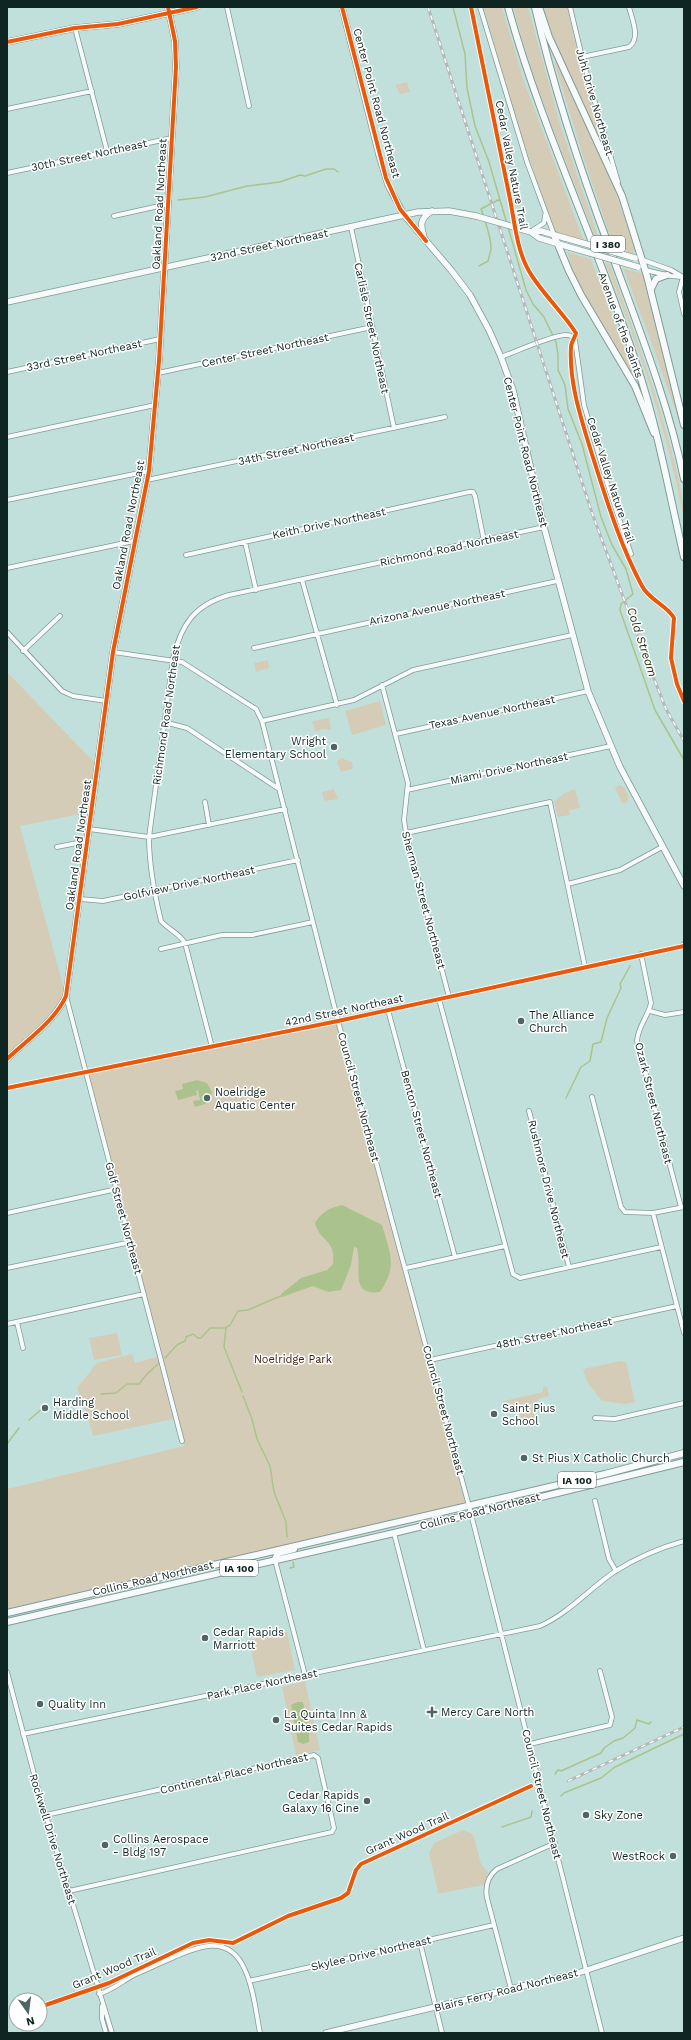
<svg xmlns="http://www.w3.org/2000/svg" width="691" height="2040" font-family="'Work Sans',sans-serif">
<style>
.green{fill:#d5ccb7}
.water{fill:#aac38c}
.lines{fill:none;stroke-linecap:round;stroke-linejoin:round}
.stream{stroke:#aac38c;stroke-width:1.5}
.minor-casing{stroke:#829a96;stroke-width:5.5}
.major-casing{stroke:#829a96;stroke-width:7}
.highway-casing{stroke:#829a96;stroke-width:8}
.minor{stroke:#f6fafa;stroke-width:4}
.major{stroke:#f6fafa;stroke-width:5.5}
.highway{stroke:#f6fafa;stroke-width:6}
.rail-casing{stroke:#b3bab9;stroke-width:3}
.rail{stroke:#fff;stroke-width:1.5;stroke-dasharray:4.5;stroke-linecap:butt}
.major-bridge-casing{stroke:#829a96;stroke-width:7;stroke-linecap:butt}
.major-bridge{stroke:#f6fafa;stroke-width:5.5}
.cycleway-casing{stroke:#fff;stroke-width:6}
.cycleway{stroke:#e8590c;stroke-width:4}
.poi-dot{fill:#4e6663;stroke:#fff;stroke-width:1.5}
.labels{text-anchor:middle;stroke-width:3;stroke-linejoin:round;paint-order:stroke}
.shield{fill:#fff;stroke:#576664;stroke-width:1}
.shield-label{font-size:10px;font-weight:bold;fill:#0f2522}
.street-label{font-size:11px;fill:#0f2522;stroke:#fff}
.poi-label{font-size:11px;fill:#0f2522;stroke:#fff;text-anchor:start}
.park-label{font-size:11px;fill:#3d2309;stroke:#fff}
.water-label{font-size:12px;font-style:italic;fill:#283211;stroke:#fff}
</style>
<rect width="100%" height="100%" fill="#c2e0db"/>
<!-- green -->
<path class="green" d="M483,7H502L524,81L584,241L555,232L518,127Z
M513,7H528L561,127L601,245L598,244C568,166 534,88 513,7Z
M543,7H567L582,71L611,162L610,163L557,49Z
M557,61L612,182L635,247L634,255L616,249L609,233L585,162L554,62Z
M407,82L410,92L400,94L395,85Z
M567,252L591,259L633,371L631,372L584,297L576,281Z
M605,263L610,264C631,324 654,384 670,445C676,469 684,495 684,520C667,431 639,346 605,263Z
M623,268L644,274V281L660,337L681,427L651,341Z
M268,660L269,668L256,672L254,663Z
M7,672L95,763L91,812L20,826L66,996L62,1005L7,1059Z
M380,701L386,725L352,735L345,711Z
M329,718L331,730L323,729L315,732L312,721Z
M341,758L352,762L353,769L341,772L337,762Z
M619,785L624,787L629,797L627,803H622L615,788Z
M334,789L338,799L324,801L322,792Z
M575,789L580,808L569,810L570,815L558,817L554,802L565,793Z
M338,1021L469,1506L7,1613V1489L184,1446L178,1426L173,1419L93,1436C89,1419 82,1404 77,1388L97,1363L132,1354L135,1363L160,1356L86,1072Z
M117,1333L122,1355L94,1360L89,1338Z
M621,1361L626,1362L635,1402L625,1404L602,1401L587,1382L583,1369Z
M547,1386L549,1396L538,1399V1402L512,1411L510,1402L505,1404L504,1401L543,1392V1387Z
M533,1406L537,1423L523,1426L519,1409Z
M287,1631L295,1670L257,1677L249,1640Z
M305,1681L320,1750L296,1755L282,1687Z
M463,1830L473,1834L481,1864L488,1872L484,1885L436,1894L438,1892L429,1853L434,1843Z"/>
<!-- water -->
<path class="water" d="M197,1080L207,1083L212,1092L208,1103L195,1107L193,1101L200,1100L198,1090L196,1091L197,1095L178,1100L175,1091L183,1089L182,1084Z
M342,1205L382,1225C390,1253 398,1266 380,1292C349,1296 362,1268 357,1248L354,1247L351,1265L341,1290L328,1292L313,1286L282,1297L281,1294L301,1278L327,1270L333,1264C336,1238 320,1243 315,1223C321,1212 330,1208 342,1205Z
M298,1702H303L309,1731V1742L303,1744L298,1742L291,1705Z"/>
<g class="lines">
<!-- stream -->
<path class="stream" d="M453,7L465,54L467,88L475,126L489,162L507,224
M178,200L205,197L247,186L280,182L300,175L305,176L326,169H334L338,172
M484,217L481,209L500,199
M508,227L526,290L533,304L544,317L556,342L558,355V370L565,385L568,409L582,444L601,517L612,545L626,569L633,594L621,604L620,610L655,710L684,760
M479,266L488,261C489,256 491,252 491,248C491,239 488,230 485,221
M566,1098L581,1067L590,1061L593,1044L601,1042L607,1018L621,988L620,984L630,966
M226,1328L224,1347L242,1392
M165,1358L177,1345L185,1341L186,1337L193,1334L198,1338H201L210,1328H225L230,1325L238,1311L248,1310L283,1295
M101,1394L116,1393L127,1384H139L146,1375L159,1363
M243,1396L252,1419L257,1439L270,1466L274,1492L286,1522L287,1537
M29,1420L44,1407
M7,1444L19,1428
M290,1568L294,1567L293,1562
M555,1774L558,1770L561,1771L601,1753L604,1748L614,1741L623,1738L635,1728L637,1720L649,1724L651,1722
M561,1796L564,1793L601,1778L615,1767L684,1734
M502,1827L531,1817L532,1811"/>
<!-- minor casing -->
<g class="minor-casing">
<path id="minor" d="M227,7L249,106
M480,7L527,162L554,235
M570,7L582,57L618,182
M75,28L107,151
M582,57L629,47C641,39 632,19 629,7
M7,109L92,91
M7,173L172,138
M114,216L168,204
M351,227L394,428
M533,230L544,223L545,215
M643,260L671,270L683,277
M645,270L671,276L682,277
M683,277L679,292L684,314
M501,357C515,352 554,334 567,335C571,335 573,337 575,340L584,405L607,483L631,554
M7,372L160,339
M158,373L372,327
M7,437L155,405
M147,480L445,417
M7,500L149,471
M245,542L256,590
M186,555L469,492H473L475,496L484,541
M7,568L134,541
M302,580L337,705
M7,632L62,691L73,696L106,701
M254,648L557,581
M23,651L60,616
M113,652L182,662L256,709L262,721L338,1021L469,1506L602,2033
M382,685L408,783L404,820L406,833L449,997
M262,721L354,700L413,670L572,635
M164,722L187,728L279,789
M396,734L588,691
M407,790L611,746
M205,802L209,825
M89,829L149,837L285,809
M406,833L550,802L585,967
M57,847L87,841
M568,884L620,870L662,847
M80,899L103,901L298,860
M161,949L222,935H252L313,922
M641,954L651,1003C648,1017 638,1026 637,1041L681,1207
M66,996L182,1441
M439,999L513,1274L520,1278L661,1247
M388,1010L455,1257
M650,1011L665,1015L684,1012
M212,1047L185,943C179,933 169,930 161,921C154,892 149,866 149,837L173,659C181,625 194,605 229,595L544,527
M7,1088L338,1021L684,946
M592,1097L621,1207L625,1212L653,1213L684,1207
M529,1111L569,1267
M7,1213L117,1189
M653,1213L684,1333
M7,1268L131,1242
M406,1268L505,1246
M17,1322L23,1348
M7,1324L144,1294
M430,1360L677,1306
M595,1418L615,1419L684,1403
M595,1501L609,1559L616,1571
M394,1533L424,1650
M275,1560L305,1675
M7,1672L38,1789L112,2033
M23,1734L540,1626C569,1613 588,1590 614,1572C636,1558 659,1548 684,1541
M530,1744L610,1725L612,1717L600,1671
M46,1815L314,1755L318,1758L334,1828L332,1832L69,1891
M420,1942L442,2033
M249,1981L494,1925
M511,1989L487,1898C485,1887 487,1877 497,1869L555,1843
M99,1994C113,1990 121,1982 134,1975C146,1970 158,1964 170,1959C198,1946 229,1933 245,1970C254,1989 256,2013 260,2033
M102,2006V2019L106,2033"/>
</g>
<!-- major casing -->
<g class="major-casing">
<path id="major" d="M342,7L379,155L388,185L404,215L451,270L470,295L489,330L501,357L513,390L544,527L588,691L620,767L684,886
M7,42L75,28L118,24L197,7
M531,232L539,238L569,247
M531,232L541,231L565,238
M424,237C420,225 420,218 432,211
M7,302L418,212L449,211L476,216
M683,946L684,945
M7,1059C27,1040 55,1021 66,996L113,652L149,471L159,361L176,67L175,41L168,7
M326,2033L578,1973L684,1938"/>
</g>
<!-- highway casing -->
<g class="highway-casing">
<path id="highway" d="M508,7C542,130 598,245 637,366C658,429 669,493 684,557
M535,7C554,91 581,172 611,252C638,327 668,401 684,479
M539,7L549,37L622,196L647,276L684,425
M554,235L569,271L581,295L635,386L654,433
M651,289L656,279L667,275
M275,1559L278,1553L294,1549
M7,1613L605,1474L684,1453
M7,1622L394,1533L684,1462"/>
</g>
<!-- minor -->
<use href="#minor" class="minor"/>
<!-- major -->
<use href="#major" class="major"/>
<!-- highway -->
<use href="#highway" class="highway"/>
<!-- rail casing -->
<g class="rail-casing">
<path id="rail" d="M428,7L592,513L645,656L666,709L684,741
M568,1781L684,1727"/>
</g>
<!-- rail -->
<use href="#rail" class="rail"/>
<!-- major-bridge casing -->
<g class="major-bridge-casing">
<path id="major-bridge" d="M476,216L531,232
M565,238L635,258
M569,247L638,267"/>
</g>
<!-- major-bridge -->
<use href="#major-bridge" class="major-bridge"/>
<!-- cycleway casing -->
<g class="cycleway-casing">
<path id="cycleway" d="M342,7L386,178L400,209L426,241
M471,7L510,199C515,224 517,254 532,276C545,296 563,313 576,333C575,338 571,342 571,347C569,381 580,415 590,448C605,495 619,543 642,586C649,600 667,605 674,618L671,658L677,684L684,701
M7,42L75,28L118,24L197,7
M7,1059C27,1040 55,1021 66,996L113,652L149,471L159,361L176,67L175,41L168,7
M7,1088L338,1021L684,946
M40,2007L109,1983L193,1943L209,1940L233,1943L288,1916L341,1898L348,1893L356,1870L361,1864L531,1786"/>
</g>
<!-- cycleway -->
<use href="#cycleway" class="cycleway"/>
</g>
<!-- markers -->
<g class="poi-dot">
<circle cx="334" cy="747" r="4"/>
<circle cx="521" cy="1021" r="4"/>
<circle cx="207" cy="1098" r="4"/>
<circle cx="45" cy="1408" r="4"/>
<circle cx="494" cy="1414" r="4"/>
<circle cx="524" cy="1458" r="4"/>
<circle cx="205" cy="1638" r="4"/>
<circle cx="40" cy="1704" r="4"/>
<path d="M430 1706h4v4h4v4h-4v4h-4v-4h-4v-4h4z"/>
<circle cx="276" cy="1720" r="4"/>
<circle cx="367" cy="1801" r="4"/>
<circle cx="586" cy="1815" r="4"/>
<circle cx="105" cy="1845" r="4"/>
<circle cx="673" cy="1856" r="4"/>
</g>
<g class="labels">
<!-- shield labels -->
<g class="shield">
<rect x="591" y="236" width="34" height="16" rx="3"/>
<rect x="558" y="1472" width="38" height="16" rx="3"/>
<rect x="220" y="1560" width="38" height="16" rx="3"/>
</g>
<g class="shield-label">
<text x="608" y="248">I 380</text>
<text x="577" y="1484">IA 100</text>
<text x="239" y="1572">IA 100</text>
</g>
<!-- street labels -->
<g class="street-label">
<text transform="translate(595 102) rotate(74)" y="4">Juhl Drive Northeast</text>
<text transform="translate(377 103) rotate(75)" y="4">Center Point Road Northeast</text>
<text transform="translate(89 155) rotate(-12)" y="4">30th Street Northeast</text>
<text transform="translate(512 165) rotate(79)" y="4">Cedar Valley Nature Trail</text>
<text transform="translate(159 204) rotate(-87)" y="4">Oakland Road Northeast</text>
<text transform="translate(269 245) rotate(-12)" y="4">32nd Street Northeast</text>
<text transform="translate(621 325) rotate(70)" y="4">Avenue of the Saints</text>
<text transform="translate(372 328) rotate(78)" y="4">Carlisle Street Northeast</text>
<text transform="translate(265 350) rotate(-12)" y="4">Center Street Northeast</text>
<text transform="translate(84 355) rotate(-12)" y="4">33rd Street Northeast</text>
<text transform="translate(296 449) rotate(-12)" y="4">34th Street Northeast</text>
<text transform="translate(526 452) rotate(76)" y="4">Center Point Road Northeast</text>
<text transform="translate(611 480) rotate(72)" y="4">Cedar Valley Nature Trail</text>
<text transform="translate(329 523) rotate(-12)" y="4">Keith Drive Northeast</text>
<text transform="translate(128 525) rotate(-79)" y="4">Oakland Road Northeast</text>
<text transform="translate(449 548) rotate(-12)" y="4">Richmond Road Northeast</text>
<text transform="translate(437 607) rotate(-12)" y="4">Arizona Avenue Northeast</text>
<text transform="translate(492 712) rotate(-12)" y="4">Texas Avenue Northeast</text>
<text transform="translate(166 715) rotate(-82)" y="4">Richmond Road Northeast</text>
<text transform="translate(509 768) rotate(-12)" y="4">Miami Drive Northeast</text>
<text transform="translate(78 845) rotate(-82)" y="4">Oakland Road Northeast</text>
<text transform="translate(189 883) rotate(-12)" y="4">Golfview Drive Northeast</text>
<text transform="translate(424 900) rotate(75)" y="4">Sherman Street Northeast</text>
<text transform="translate(344 1010) rotate(-12)" y="4">42nd Street Northeast</text>
<text transform="translate(359 1097) rotate(75)" y="4">Council Street Northeast</text>
<text transform="translate(654 1103) rotate(76)" y="4">Ozark Street Northeast</text>
<text transform="translate(422 1134) rotate(75)" y="4">Benton Street Northeast</text>
<text transform="translate(549 1189) rotate(76)" y="4">Rushmore Drive Northeast</text>
<text transform="translate(124 1218) rotate(75)" y="4">Golf Street Northeast</text>
<text transform="translate(554 1333) rotate(-12)" y="4">48th Street Northeast</text>
<text transform="translate(444 1410) rotate(75)" y="4">Council Street Northeast</text>
<text transform="translate(480 1511) rotate(-14)" y="4">Collins Road Northeast</text>
<text transform="translate(153 1578) rotate(-13)" y="4">Collins Road Northeast</text>
<text transform="translate(262 1684) rotate(-12)" y="4">Park Place Northeast</text>
<text transform="translate(234 1773) rotate(-13)" y="4">Continental Place Northeast</text>
<text transform="translate(542 1794) rotate(76)" y="4">Council Street Northeast</text>
<text transform="translate(407 1833) rotate(-24)" y="4">Grant Wood Trail</text>
<text transform="translate(53 1839) rotate(73)" y="4">Rockwell Drive Northeast</text>
<text transform="translate(371 1953) rotate(-13)" y="4">Skylee Drive Northeast</text>
<text transform="translate(114 1968) rotate(-23)" y="4">Grant Wood Trail</text>
<text transform="translate(506 1990) rotate(-14)" y="4">Blairs Ferry Road Northeast</text>
</g>
<!-- poi labels -->
<g class="poi-label">
<text x="326" y="745" text-anchor="end">Wright<tspan x="326" dy="13">Elementary School</tspan></text>
<text x="529" y="1019">The Alliance<tspan x="529" dy="13">Church</tspan></text>
<text x="215" y="1096">Noelridge<tspan x="215" dy="13">Aquatic Center</tspan></text>
<text x="53" y="1406">Harding<tspan x="53" dy="13">Middle School</tspan></text>
<text x="502" y="1412">Saint Pius<tspan x="502" dy="13">School</tspan></text>
<text x="532" y="1462">St Pius X Catholic Church</text>
<text x="213" y="1636">Cedar Rapids<tspan x="213" dy="13">Marriott</tspan></text>
<text x="48" y="1708">Quality Inn</text>
<text x="441" y="1716">Mercy Care North</text>
<text x="284" y="1718">La Quinta Inn &amp;<tspan x="284" dy="13">Suites Cedar Rapids</tspan></text>
<text x="359" y="1799" text-anchor="end">Cedar Rapids<tspan x="359" dy="13">Galaxy 16 Cine</tspan></text>
<text x="594" y="1819">Sky Zone</text>
<text x="113" y="1843">Collins Aerospace<tspan x="113" dy="13">- Bldg 197</tspan></text>
<text x="665" y="1860" text-anchor="end">WestRock</text>
</g>
<!-- park labels -->
<g class="park-label">
<text x="293" y="1363">Noelridge Park</text>
</g>
<!-- water labels -->
<g class="water-label">
<text transform="translate(642 642) rotate(72)" y="4">Cold Stream</text>
</g>
</g>
<!-- border -->
<rect width="691" height="2040" fill="none" stroke="#0f2522" stroke-width="16"/>
<!-- north arrow -->
<g transform="translate(28 2012) rotate(166)"><circle r="19" fill="#ffffff" stroke="#9fa8a7"/>
<path d="M0-3L7 15L0 10L-7 15Z" fill="#4e6663"/>
<text y="-6" font-size="11" font-weight="bold" text-anchor="middle" fill="#0f2522">N</text>
</g>
</svg>
